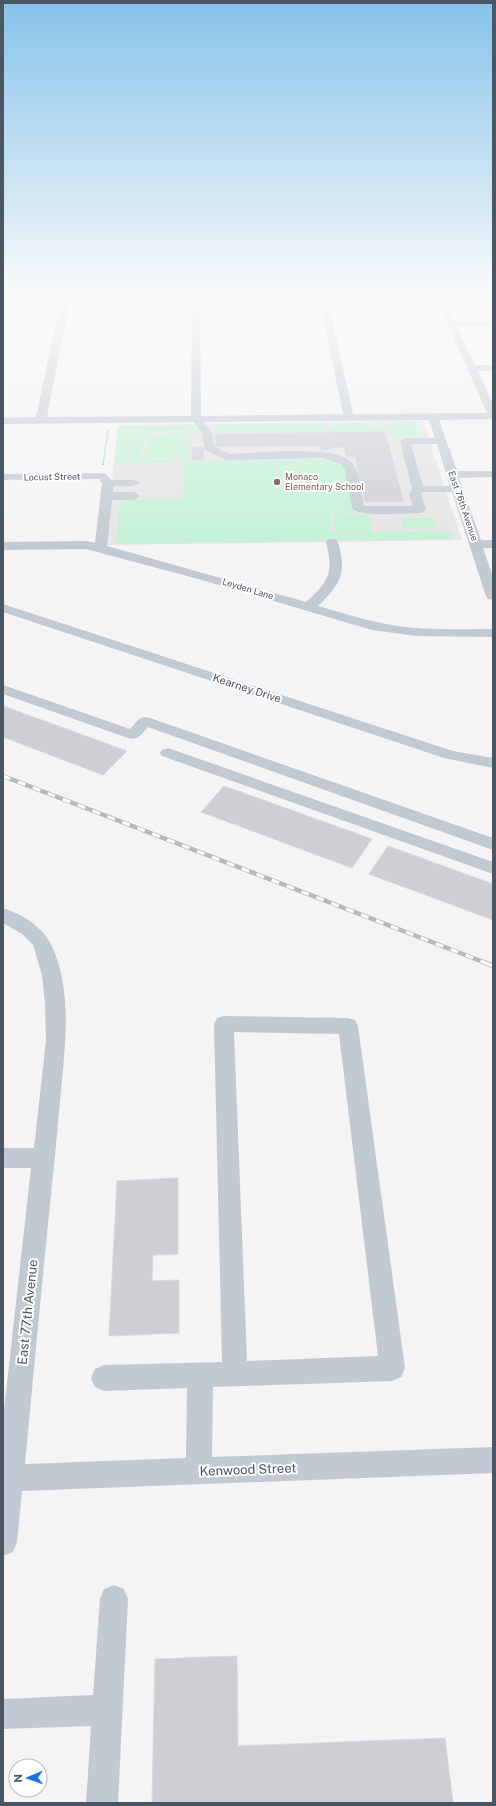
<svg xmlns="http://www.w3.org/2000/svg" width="496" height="1806" font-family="'Public Sans',sans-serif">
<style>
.education{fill:#e6e4e5}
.green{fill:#c3f1d5}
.building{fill:#cdcfd5;stroke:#d7d9de}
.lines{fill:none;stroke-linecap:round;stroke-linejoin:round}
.path-far1{stroke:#7ad0a6;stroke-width:1.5;stroke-dasharray:1.5 1;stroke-linecap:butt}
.path{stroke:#7ad0a6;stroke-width:2;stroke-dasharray:2 1.5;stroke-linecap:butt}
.minor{fill:#c1cad2;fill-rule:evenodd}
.rail-far1-casing{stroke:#b5b8bd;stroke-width:4.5}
.rail-casing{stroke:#b5b8bd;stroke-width:5}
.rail-far1{stroke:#fff;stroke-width:3;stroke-dasharray:8;stroke-linecap:butt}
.rail{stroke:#fff;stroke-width:3.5;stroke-dasharray:11;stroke-linecap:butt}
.education-dot{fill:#8d6e63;stroke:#fff;stroke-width:1.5}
.labels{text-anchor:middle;stroke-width:4;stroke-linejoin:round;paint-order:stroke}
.far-street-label{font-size:9px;fill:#4a5661;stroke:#fff}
.far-education-label{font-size:9px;fill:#785e54;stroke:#fff;text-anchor:start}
.street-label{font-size:11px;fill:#4a5661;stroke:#fff}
.near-street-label{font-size:13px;fill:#4a5661;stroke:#fff}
</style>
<rect width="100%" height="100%" fill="#f5f3f3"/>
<!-- education -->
<path class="education" d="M423,421L462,540L105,545L118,425Z"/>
<!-- green -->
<path class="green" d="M384,423L386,430L330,431L329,427H337L333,424Z
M387,423H415L418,426L421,436L391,437Z
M259,424V432L216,433L215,425Z
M322,424L323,431L261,432L260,425Z
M195,425L196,432L182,430L156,433L126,426Z
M118,427H127L152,434L145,440V445L140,452L142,459H174V463H118L115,461Z
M181,432L191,433L189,457L144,458L143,454L149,446L148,440L153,435Z
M177,459H190L191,461L329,459L341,463L350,472L355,513L330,514L329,515L332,532L437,531V529L451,533L453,539L116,544L120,500L183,498L184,463L177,462Z
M334,515H369L372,531H335L332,516Z
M401,518H433L436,528L404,529Z"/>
<!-- building -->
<path class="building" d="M385,431L404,502H365L355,457H346L344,447L330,448L331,450H322L318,446L215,447V434Z
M192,447H204L203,460H191Z
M3,706L127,751L103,775L3,737Z
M224,786L372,839L352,868L201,812Z
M388,846L493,884V920L369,874Z
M178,1178V1254L153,1255L152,1281L179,1280V1333L109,1336L117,1181Z
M237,1656L238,1746L445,1738L453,1803H152L155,1659Z"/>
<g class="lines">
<!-- path-far1 -->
<path class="path-far1" d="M103,464L108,431"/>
<!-- path -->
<path class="path" d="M103,465V463"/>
<!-- minor -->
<path class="minor" d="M64,296H72L61,345L47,417L191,416L192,296H200L201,416L343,414L319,296H327L353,414L487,413L435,296H443L455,321L493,320V326L457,327L475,365H493V371H478L493,404V419L439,420L457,471H493V477L459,478L481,540H493V548H483L493,577V600L488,599L486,596L452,492H422L421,495L426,509L424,512L420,513C407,513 359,518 352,508L345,470L341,464L324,458L226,460L205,450L202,433L194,422L3,424V418L36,417L51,345ZM429,420L435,438H405L400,441L412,489L409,495L413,506H364C361,492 361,469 349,460C331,446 253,453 228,454L214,446L212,433L204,422ZM411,444H437L450,486H423Z
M102,473L106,474L111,480H134L140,483L134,486H113V492H134L140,496L134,500H112L107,546L306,602C329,581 334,573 326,542L328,539H336L338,542C347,573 341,584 318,606C340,612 363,620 386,624C421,631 457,629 493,629V637L417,636L372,630L202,580L86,549L3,550V542L86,541L95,543L102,483L99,479L3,480V474Z
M3,604L453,751L493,758V768L444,758L3,612Z
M3,685L130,729C137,721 140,715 150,718L493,838V850L148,727C141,735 138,741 128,738L3,694Z
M168,748L493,862V874L162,756L160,753L162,750Z
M3,908C25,915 46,929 54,951C72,995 65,1046 61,1092C58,1120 56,1148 53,1175C43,1272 34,1368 25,1464L186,1458L187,1388L104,1391L95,1387L91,1378L95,1369L104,1365L222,1362L214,1024L217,1018L224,1016L348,1018L355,1020L358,1026L405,1368L401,1377L392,1381L213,1387L212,1457L493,1447V1473L22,1491L17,1542L13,1552L3,1556V1419L31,1168H3V1148H34L46,1040L45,1003L42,975L33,945L22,934L3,923ZM234,1032L339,1034L378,1356L247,1361Z
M114,1585L124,1589L128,1599L118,1803H86L91,1726L3,1729V1699L93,1695L100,1599L104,1589Z"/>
<!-- rail-far1 casing -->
<g class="rail-far1-casing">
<path id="rail-far1" d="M3,776L486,963"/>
</g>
<!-- rail casing -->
<g class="rail-casing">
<path id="rail" d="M483,962L493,966"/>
</g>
<!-- rail-far1 -->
<use href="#rail-far1" class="rail-far1"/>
<!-- rail -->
<use href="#rail" class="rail"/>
</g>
<!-- sky -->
<linearGradient id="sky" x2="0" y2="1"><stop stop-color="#85c3ea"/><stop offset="0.54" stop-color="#fafafa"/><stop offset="1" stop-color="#fafafa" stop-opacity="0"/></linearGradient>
<rect width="496" height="549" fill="url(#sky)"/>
<!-- markers -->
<circle class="education-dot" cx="277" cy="482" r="4"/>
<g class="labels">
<!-- far-street labels -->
<g class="far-street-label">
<text transform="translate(52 477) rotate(-1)" y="3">Locust Street</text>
<text transform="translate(463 506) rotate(71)" y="3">East 76th Avenue</text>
<text transform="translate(248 589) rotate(17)" y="3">Leyden Lane</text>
</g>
<!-- far-education labels -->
<g class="far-education-label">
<text x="285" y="480">Monaco<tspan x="285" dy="10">Elementary School</tspan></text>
</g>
<!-- street labels -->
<g class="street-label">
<text transform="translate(247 688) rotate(18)" y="4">Kearney Drive</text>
</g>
<!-- near-street labels -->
<g class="near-street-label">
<text transform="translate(27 1312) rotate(-84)" y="5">East 77th Avenue</text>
<text transform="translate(248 1469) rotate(-2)" y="5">Kenwood Street</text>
</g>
</g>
<!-- border -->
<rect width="496" height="1806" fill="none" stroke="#4a5661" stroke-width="8"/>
<!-- north arrow -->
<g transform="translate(28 1778) rotate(268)"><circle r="19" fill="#ffffff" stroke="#b7bbc0"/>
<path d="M0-3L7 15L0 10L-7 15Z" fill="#1a73e8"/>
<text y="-6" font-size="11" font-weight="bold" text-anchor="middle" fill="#4a5661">N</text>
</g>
</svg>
